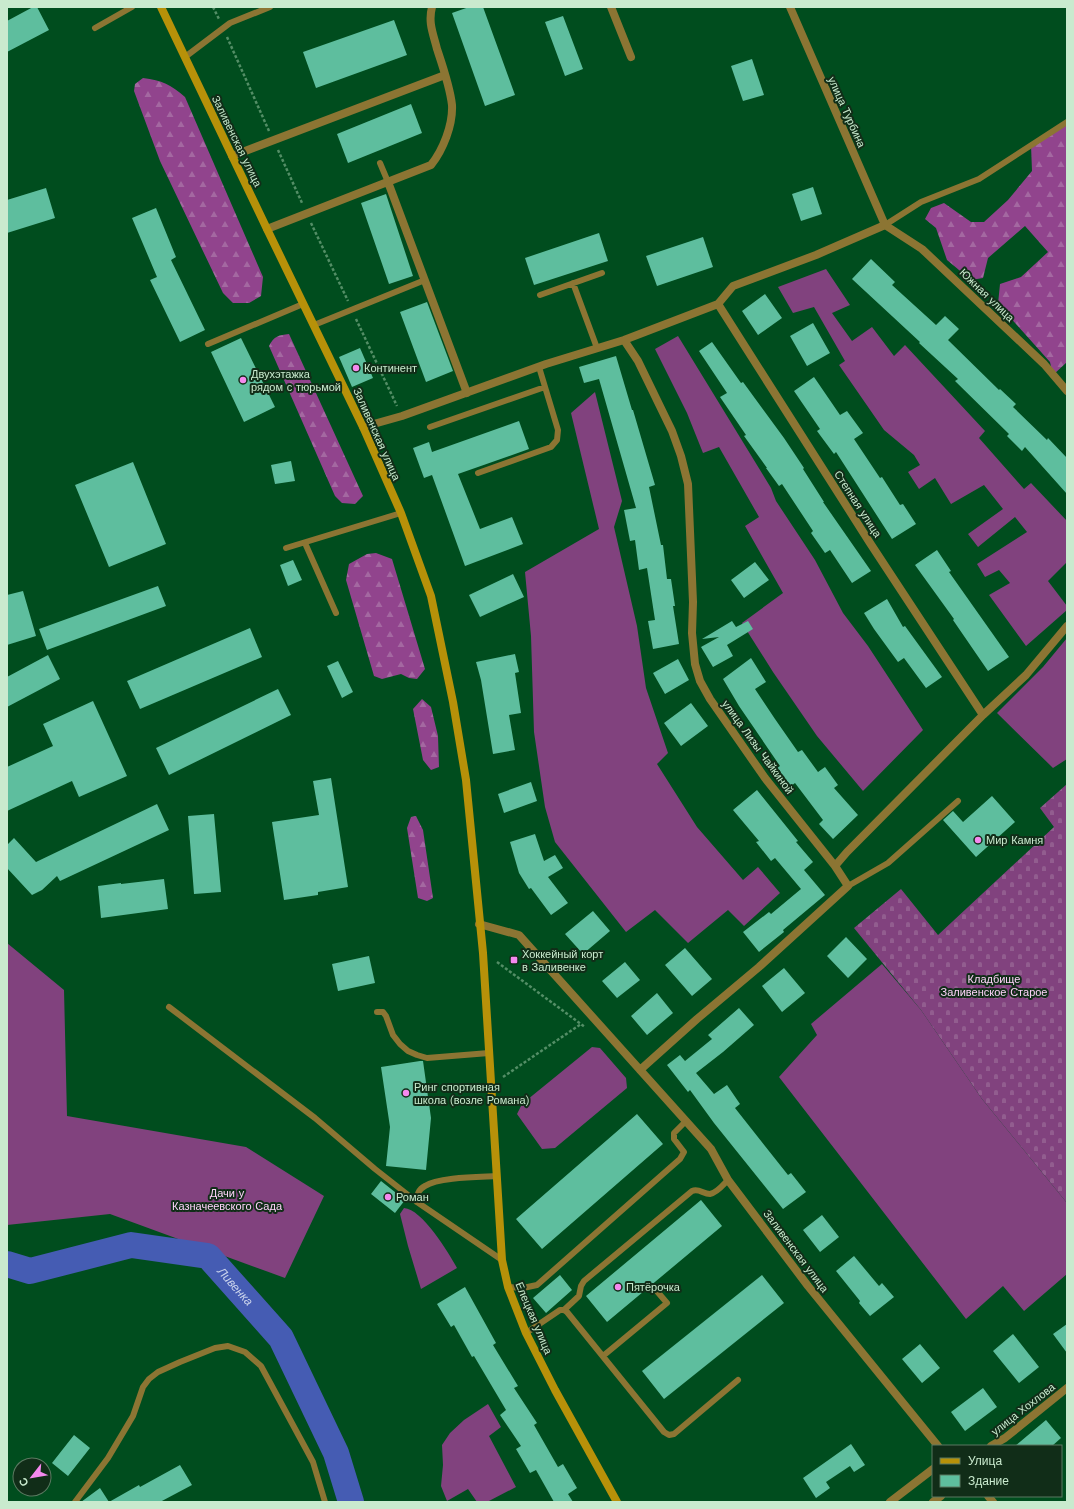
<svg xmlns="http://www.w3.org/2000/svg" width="1074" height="1509" font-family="'Work Sans',sans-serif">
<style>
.forest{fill:url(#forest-firs)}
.cemetery{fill:url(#cemetery-stones)}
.garden{fill:#81427e}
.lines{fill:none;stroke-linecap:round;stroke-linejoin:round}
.river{stroke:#455cb3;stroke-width:26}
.building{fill:#5ebe9e}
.path{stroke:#538e66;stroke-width:2.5;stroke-dasharray:3 2;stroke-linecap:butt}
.lane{stroke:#8c7533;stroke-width:6}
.street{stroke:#8c7533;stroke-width:8}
.secondary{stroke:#b79109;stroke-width:8}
.poi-dot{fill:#f589ee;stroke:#112d18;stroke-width:1.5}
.labels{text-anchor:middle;stroke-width:4;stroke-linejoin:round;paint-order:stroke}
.street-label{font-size:11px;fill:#c9eace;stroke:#112d18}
.poi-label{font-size:11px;fill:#c9eace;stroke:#112d18;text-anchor:start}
.park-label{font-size:11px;fill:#fdd3f9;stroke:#112d18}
.water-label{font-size:12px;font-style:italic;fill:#cbd4ec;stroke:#112d18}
</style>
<defs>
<pattern id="forest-firs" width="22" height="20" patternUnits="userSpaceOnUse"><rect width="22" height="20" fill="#91448d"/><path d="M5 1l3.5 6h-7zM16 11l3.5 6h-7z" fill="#a468a1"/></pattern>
<pattern id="cemetery-stones" width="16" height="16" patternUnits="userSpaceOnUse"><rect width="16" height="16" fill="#81427e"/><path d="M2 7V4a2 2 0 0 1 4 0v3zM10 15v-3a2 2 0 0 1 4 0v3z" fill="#925d8f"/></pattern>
</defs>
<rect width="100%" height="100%" fill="#004d1e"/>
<!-- forest -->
<path class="forest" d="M143,78C162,80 171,85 185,97L263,277L261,296L249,303H233L223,293L160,161L134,91L135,84Z
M1067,122V362L1053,375L1050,362L998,304L1000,284L1021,277L1048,252L1025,226L988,258L983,278L971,280L947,260L936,228L925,219L931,208L944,203L971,222H984L1008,200L1032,171L1031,145Z
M289,334L363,496L355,504L342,503L335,496L269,346C274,336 279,335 289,334Z
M376,553L392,559L425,669L417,679L409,678L401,674L382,679L374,676L346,580L349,564L367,554Z
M422,699L431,707L438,736L439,767L431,770L423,760L413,709Z
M416,816L423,830L433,898L427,901L418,898L407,828L411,817Z"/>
<!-- cemetery -->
<path class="cemetery" d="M1067,784V1203L982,1099L921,1010L854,928L901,889L938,935L1054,827L1040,808Z"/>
<!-- garden -->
<path class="garden" d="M826,269L850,305L832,313L852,341L872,327L894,356L905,345L985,431L979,438L1024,489L1031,483L1067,521V562L1048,581L1067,606V610L1026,646L989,595L1010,583L999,570L985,577L977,564L1027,532L1015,517L978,547L968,534L1003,509L984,485L951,504L935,478L919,489L908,472L920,465L914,455L884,430L839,365L845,361L814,307L793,313L778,287Z
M678,336L771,488L776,501L815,560L843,613L868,646L923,730L863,791L817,736L773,672L742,623L783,593L745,526L759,517L719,447L703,453L687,413L655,349Z
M595,392L622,501L614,527L637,626L646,688L668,753L657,764L697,827L743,880L758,867L780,893L744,926L728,910L688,943L655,910L626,932L555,842L545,807L534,732L531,636L525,572L599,529L571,413Z
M1067,638V759L1053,768L997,713L1043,667Z
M7,943L64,990L67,1116L246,1147L324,1196L285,1278L110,1214L7,1225Z
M882,964L921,1010L982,1099L1067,1203V1274L1024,1311L1003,1286L966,1319L779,1077L817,1035L811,1024Z
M592,1047L600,1048L626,1078L627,1088L555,1148L542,1149L517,1114L522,1104Z
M404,1208C422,1209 449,1253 457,1268L421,1289L408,1246L400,1214Z
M488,1404L501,1427L489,1436L516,1487L487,1502H477L468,1489L447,1501L441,1486L443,1465L442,1445L450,1433L464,1420Z"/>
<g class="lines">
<!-- river -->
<path class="river" id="s1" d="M7,1264L30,1271L131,1245L208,1256L281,1338L336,1453L351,1502"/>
</g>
<!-- building -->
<path class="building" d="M33,7H37L49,30L7,52V21Z
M469,7H483L515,95L485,106L452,13Z
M563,16L583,69L565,76L545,22Z
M394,20L407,55L316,88L303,52Z
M752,59L764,95L743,101L731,66Z
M411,104L422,133L348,163L337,134Z
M813,187L822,214L801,221L792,194Z
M46,188L55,218L7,233V200Z
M386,194L413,276L389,284L361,203Z
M156,208L176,257L171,260L205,330L180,342L150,280L157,277L132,218Z
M599,233L608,261L534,285L525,258Z
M703,237L713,267L657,286L646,256Z
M871,259L895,282L892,285L936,325L945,316L959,329L948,340L999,390L1000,389L1016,404L1013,407L1047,440L1048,438L1067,458V494L1025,447L1022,451L1007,436L1009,434L955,381L958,379L919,343L920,342L852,279Z
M765,294L782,318L758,335L742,311Z
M427,302L453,371L426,382L400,312Z
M813,323L830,353L807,366L790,336Z
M241,338L275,407L244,422L211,352Z
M712,342L741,383L743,382L784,438L804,468L803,469L824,502H823L871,571L852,583L830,550L825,553L811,533L813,531L782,484L779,486L766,468H767L744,436L746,435L720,397L727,393L699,351Z
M360,348L373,378L352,387L339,357Z
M616,356L632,410H633L655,485L649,487L661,545H663L667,579H671L675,606H673L679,644L653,649L648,621L655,620L647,568L639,570L635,540L630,541L624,510L636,508L599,379L584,383L579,367Z
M814,377L840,415L847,411L863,433L854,439L880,478L882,477L900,505L903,504L916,524L892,539L836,452L834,454L817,431L820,429L794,391Z
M519,421L529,449L458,474L480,529L512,517L523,544L465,566L432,475L424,478L413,448L429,442L432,452Z
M291,461L295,481L275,484L271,465Z
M133,462L166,544L109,567L75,485Z
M937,550L951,571L949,572L1009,657L988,671L953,620L954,619L915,565Z
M293,560L302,580L288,586L280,565Z
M755,562L769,580L744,598L731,580Z
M513,574L524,597L480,617L469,595Z
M158,586L166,606L47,650L39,629Z
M23,591L36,636L7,645V595Z
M887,599L903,627L905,626L942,677L926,688L904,658L898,662L874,629L864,613Z
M732,621L736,627L748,621L753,629L727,645L733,656L713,667L701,647L719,637L702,639Z
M250,628L262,657L140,709L127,681Z
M515,654L519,672L515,673L521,713L509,715L515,750L493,754L481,680L476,662Z
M48,655L60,679L7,707V677Z
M751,658L766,682L755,689L775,719L798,752L802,750L818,772L825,767L838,785L834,788L858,815L833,839L819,824L823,820L795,783L791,786L777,768L780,766L739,706L723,679Z
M678,659L689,680L665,694L653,673Z
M338,661L353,692L342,698L327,666Z
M278,689L291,715L169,775L156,748Z
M93,701L127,776L79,797L72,781L7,811V767L53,746L43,724Z
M691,703L708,726L681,746L664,723Z
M331,778L348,887L318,892V895L284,900L272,822L319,815L313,781Z
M531,782L537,801L504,813L498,794Z
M757,790L798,841L796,842L813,862L804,870L825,895L783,930L784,932L759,952L743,932L769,912L771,914L801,889L775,858L771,861L756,842L759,841L733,810Z
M992,796L1015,822L976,857L943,820L953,811L963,822Z
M157,804L169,830L60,881L57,876L42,890L32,895L7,868V845L14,838L36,862Z
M214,814L221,892L194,894L188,816Z
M535,834L544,861L555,855L563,868L548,877L568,903L551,915L531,888L529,889L519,873L510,842Z
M164,879L168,909L101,918L98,886L121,883V884Z
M593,911L610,931L583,954L565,934Z
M846,937L867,959L848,978L827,956Z
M685,948L712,979L692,996L665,965Z
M369,956L375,983L338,991L332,964Z
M625,962L640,980L617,998L602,981Z
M784,968L805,993L782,1012L762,986Z
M657,993L673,1013L647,1035L631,1016Z
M739,1008L754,1025L723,1052L696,1073L714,1094L727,1085L740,1104L735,1108L788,1175L791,1173L806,1192L783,1209L714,1123L690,1090L688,1092L667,1065L680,1055L685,1061L712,1039L708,1035Z
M420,1061H423L431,1118L426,1170L386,1166L390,1127L381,1067Z
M637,1114L663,1144L542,1249L516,1219Z
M381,1181L405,1200L395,1213L371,1194Z
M701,1200L722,1226L607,1322L586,1296Z
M822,1215L839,1237L820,1252L803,1230Z
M854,1256L879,1286L882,1283L894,1297L870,1316L859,1303L860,1301L836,1271Z
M560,1275L572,1290L546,1313L533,1298Z
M762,1275L784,1303L664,1399L642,1371Z
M465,1287L496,1343L493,1345L518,1386L514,1388L537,1423L534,1425L558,1467L563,1464L577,1488L568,1494L573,1502H554L536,1470L530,1473L516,1449L521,1446L500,1415L506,1410L474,1356L472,1357L454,1325L451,1327L437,1304Z
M1067,1324V1353L1053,1334Z
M1013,1334L1039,1367L1019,1383L993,1351Z
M920,1344L940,1368L922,1383L902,1359Z
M983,1388L997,1407L965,1431L951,1412Z
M1046,1420L1061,1438L1052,1446H1015Z
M74,1435L90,1448L68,1476L52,1463Z
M851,1444L865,1465L854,1472L850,1466L826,1482L830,1488L816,1498L803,1478Z
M180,1465L192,1485L160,1502H81L100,1488L109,1502L139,1485L140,1487Z"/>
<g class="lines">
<!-- path -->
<path class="path" d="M213,7L219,19
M227,37L269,131
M278,150L302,203
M311,223L348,301
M356,319L397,406
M497,962L585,1027
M503,1077L581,1024"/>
<!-- lane -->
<path class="lane" d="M95,28L132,7
M185,57L230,23L270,7
M380,163L388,182
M885,225L921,202L979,179L1067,122
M573,283L597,348
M540,295L602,273
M314,325L425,280
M208,344L303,304
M430,427L545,387
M478,473L551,447L557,440L558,430L539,367
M305,543L336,613
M286,548L401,513
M848,886L888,863L958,801
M169,1007L315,1118L375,1169L417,1202L502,1260
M377,1012H383L386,1016L393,1035L400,1044L408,1051L417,1055L427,1058L489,1053
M417,1202C416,1195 419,1189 425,1186C438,1177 480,1177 497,1176
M508,1287L523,1288L537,1285L680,1159L684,1152L674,1139V1133L686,1121
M564,1310L579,1296L581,1286L584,1281L692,1191C699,1188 703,1194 710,1194C717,1193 724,1184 728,1180
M526,1333L560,1310H564L567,1312L664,1432L669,1435L674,1434L738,1380
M603,1356L667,1303L655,1289
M75,1502L108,1458L133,1416L143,1387L149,1379L158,1372L180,1362L215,1348L228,1346L245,1352L261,1366L313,1462L325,1502"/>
<!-- street -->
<path class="street" d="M611,7L631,57
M790,7L885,225
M232,156L445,75
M388,182L467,393
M885,225L922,249L1044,364L1067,391
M267,229L431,165C443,150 453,125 452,105C450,87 443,67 437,49C433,33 428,23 432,7
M718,304L870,543L983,715
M624,340L638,361L672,431L681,456L688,484L693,602L692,633L695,664L700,681L710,699L765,778L835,866L848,886L759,967L697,1019L640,1070
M363,427L402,416L546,364L624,340L718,304L733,286L816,255L885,225
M835,866L847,852L983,715L1026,675L1067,626
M479,924L519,935L711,1149L728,1180L808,1286L938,1446
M991,1446L1005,1438L1067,1388
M988,1496L993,1502
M890,1502L933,1469
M933,1502L941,1496"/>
<!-- secondary -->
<path class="secondary" d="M161,7L267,229L363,427L401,513L431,596L453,702L466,780L483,953L502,1260L508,1287L526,1333L555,1390L617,1502"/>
</g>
<!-- markers -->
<g class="poi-dot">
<circle cx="356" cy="368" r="4"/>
<circle cx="243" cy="380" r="4"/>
<circle cx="978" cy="840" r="4"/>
<rect x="510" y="956" width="8" height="8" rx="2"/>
<circle cx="406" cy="1093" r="4"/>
<circle cx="388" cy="1197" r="4"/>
<circle cx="618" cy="1287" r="4"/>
</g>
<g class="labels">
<!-- street labels -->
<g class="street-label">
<text transform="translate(847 112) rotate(66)" y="4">улица Турбина</text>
<text transform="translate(237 141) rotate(64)" y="4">Заливенская улица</text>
<text transform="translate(987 295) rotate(44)" y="4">Южная улица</text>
<text transform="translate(377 434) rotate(66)" y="4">Заливенская улица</text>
<text transform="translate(858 504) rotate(57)" y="4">Степная улица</text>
<text transform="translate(758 747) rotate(54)" y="4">улица Лизы Чайкиной</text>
<text transform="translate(796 1251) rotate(53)" y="4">Заливенская улица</text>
<text transform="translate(534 1318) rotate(67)" y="4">Елецкая улица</text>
<text transform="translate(1023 1409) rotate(-38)" y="4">улица Хохлова</text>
</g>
<!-- poi labels -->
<g class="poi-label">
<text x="364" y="372">Континент</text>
<text x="251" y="378">Двухэтажка<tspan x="251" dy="13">рядом с тюрьмой</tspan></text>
<text x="986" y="844">Мир Камня</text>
<text x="522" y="958">Хоккейный корт<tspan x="522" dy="13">в Заливенке</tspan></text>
<text x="414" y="1091">Ринг спортивная<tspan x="414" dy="13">школа (возле Романа)</tspan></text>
<text x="396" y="1201">Роман</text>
<text x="626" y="1291">Пятёрочка</text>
</g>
<!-- park labels -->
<g class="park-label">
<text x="994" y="983">Кладбище<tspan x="994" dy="13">Заливенское Старое</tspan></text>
<text x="227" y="1197">Дачи у<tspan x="227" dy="13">Казначеевского Сада</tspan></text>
</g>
<!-- water labels -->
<g class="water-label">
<text dy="4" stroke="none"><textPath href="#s1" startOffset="247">Ливенка</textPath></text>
</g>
</g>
<!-- border -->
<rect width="1074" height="1509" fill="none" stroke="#c9eace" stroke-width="16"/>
<!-- legend -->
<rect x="932" y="1445" width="130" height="52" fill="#112d18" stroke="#5b7961"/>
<rect x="940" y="1458" width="20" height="6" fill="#b79109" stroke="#5b7961"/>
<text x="968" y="1465" font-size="12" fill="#c9eace">Улица</text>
<rect x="940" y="1475" width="20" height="12" fill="#5ebe9e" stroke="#5b7961"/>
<text x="968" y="1485" font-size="12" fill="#c9eace">Здание</text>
<!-- north arrow -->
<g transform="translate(32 1477) rotate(239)"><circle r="19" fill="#112d18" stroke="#5b7961"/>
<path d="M0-3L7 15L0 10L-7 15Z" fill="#f589ee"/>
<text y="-6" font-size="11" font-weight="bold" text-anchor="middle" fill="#c9eace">С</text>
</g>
</svg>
